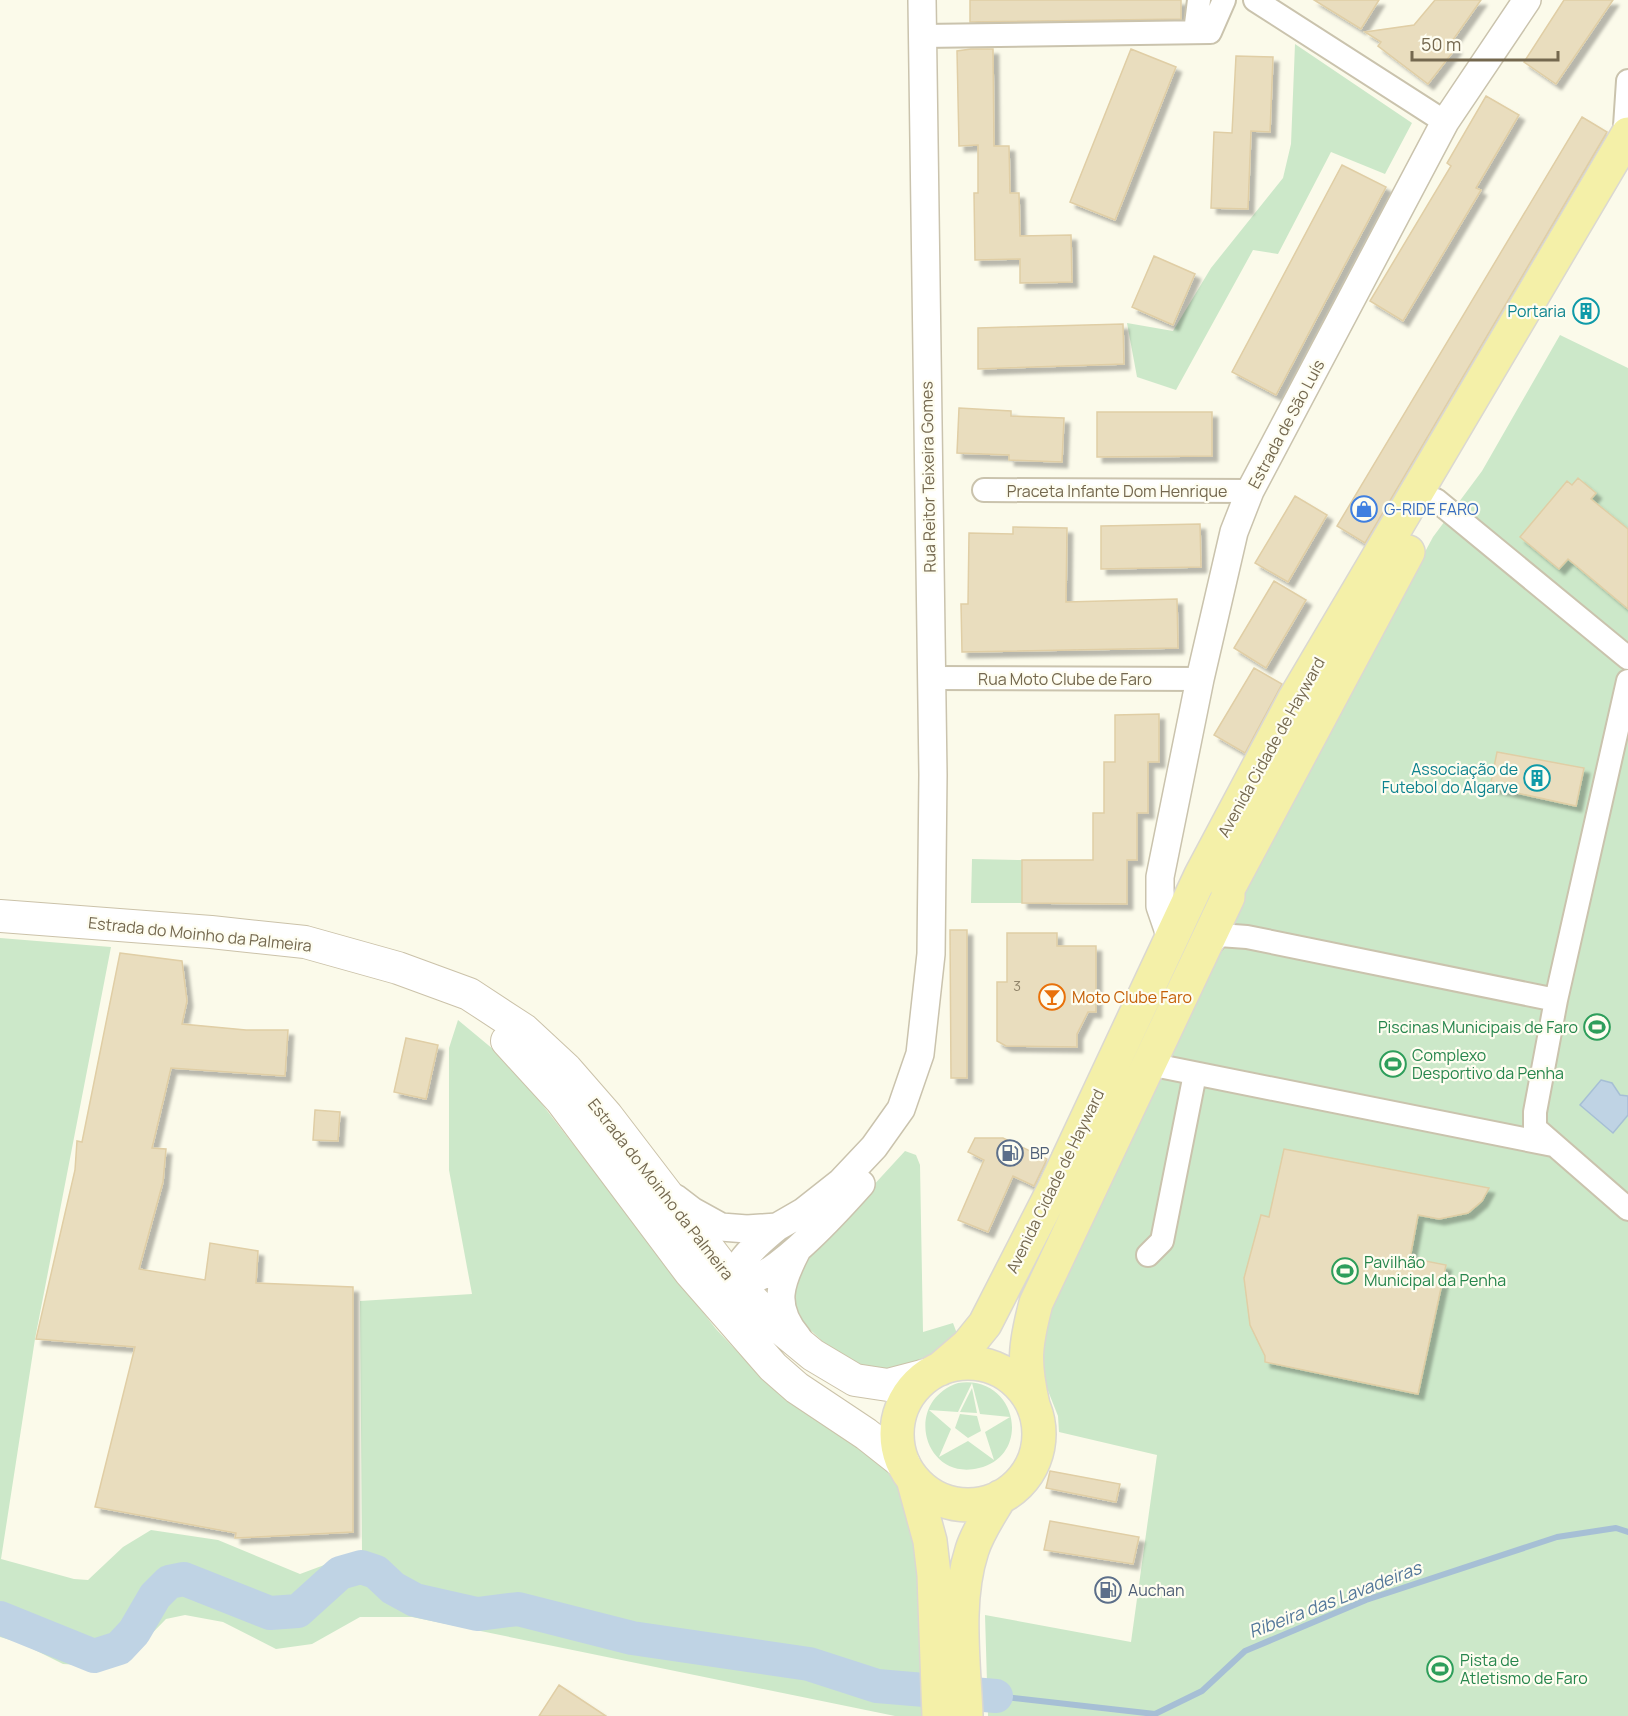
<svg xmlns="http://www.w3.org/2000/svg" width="1628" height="1716" font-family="Manrope,sans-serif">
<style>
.green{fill:#cce8c9;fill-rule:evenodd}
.water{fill:#bfd3e4;stroke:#a6bfd5;stroke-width:1.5}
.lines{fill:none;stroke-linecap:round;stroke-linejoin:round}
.stream{stroke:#a6bfd5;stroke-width:6}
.river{stroke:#bfd3e4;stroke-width:34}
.building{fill:#e9ddbe;stroke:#e0cea5;stroke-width:1.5;filter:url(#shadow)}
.minor-casing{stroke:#cac3ad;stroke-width:26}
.tertiary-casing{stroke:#cac3ad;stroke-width:30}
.secondary-casing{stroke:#cbc2a9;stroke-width:34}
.primary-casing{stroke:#dbd8d1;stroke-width:36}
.minor{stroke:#fff;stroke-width:22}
.tertiary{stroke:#fff;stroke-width:27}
.secondary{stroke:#fff;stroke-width:32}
.primary{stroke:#f4f0a8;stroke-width:33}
.labels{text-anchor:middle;stroke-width:4.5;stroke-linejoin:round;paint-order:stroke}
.number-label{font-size:14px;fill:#91856b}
.culture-label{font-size:16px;fill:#0d838f;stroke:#fefdf0;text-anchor:end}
.street-label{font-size:16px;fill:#74684f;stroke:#fefdf0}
.shop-label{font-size:16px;fill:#366cbe;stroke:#fefdf0;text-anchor:start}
.food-label{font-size:16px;fill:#c56008;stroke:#fefdf0;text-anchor:start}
.leisure-label{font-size:16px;fill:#27864d;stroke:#fefdf0;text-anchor:start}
.service-label{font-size:16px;fill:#4e5e75;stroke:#fefdf0;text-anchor:start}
.water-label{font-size:18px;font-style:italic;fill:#54789a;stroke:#fefdf0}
</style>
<defs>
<filter id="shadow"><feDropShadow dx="5.5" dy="5.5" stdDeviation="1.5" flood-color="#0004"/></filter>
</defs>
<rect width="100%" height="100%" fill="#fbfaea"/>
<!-- green -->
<path class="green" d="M1295,44L1412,123L1385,174L1331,152L1278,254L1253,250L1176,390L1137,377L1127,323L1173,331L1211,268L1283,178L1291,144Z
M1560,335L1628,368V1716H988L985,1615L1131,1642L1157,1455L1059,1432L1058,1416L1039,1368L1042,1324L1209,953L1433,537L1482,471Z
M972,859L1022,860V903H971Z
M0,938L111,947L35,1339L1,1559L74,1579L88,1580L123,1547L151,1530L218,1540L300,1574L362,1551L360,1301L472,1294L449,1170V1048L458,1020L511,1064L716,1329L749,1364L785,1394L892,1474L901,1489L918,1533L930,1716H895L412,1617H360L312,1644L276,1649L223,1622L185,1615L166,1619L129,1657L96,1666L63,1664L21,1643L0,1637Z
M905,1151L916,1155L920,1165L923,1332L953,1323L956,1331L963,1336L917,1369L873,1370L852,1362L831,1349L806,1326L796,1312L792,1298L801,1264Z
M958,1383C1017,1374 1033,1455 979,1468C924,1482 902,1402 958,1383ZM972,1383L980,1414L1010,1417L985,1432L994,1460L968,1441L939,1457L951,1429L929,1410L958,1412Z
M972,1388L977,1413L960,1412Z
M960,1414L977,1416L981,1431L968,1438L955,1428Z"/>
<!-- water -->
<path class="water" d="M1601,1080L1612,1083L1620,1095L1628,1096V1115L1613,1133L1580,1105Z"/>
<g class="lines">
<!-- stream -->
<path class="stream" d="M996,1696L1155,1714L1202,1691L1245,1651L1366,1600L1557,1537L1616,1528L1628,1532"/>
<!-- river -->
<path class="river" d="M0,1618L94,1656L119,1648L134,1632L155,1596L169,1582L184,1579L270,1613L298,1611L340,1573L361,1567L376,1572L393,1588L415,1600L477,1614L518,1609L632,1638L809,1664L877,1686L996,1696"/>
</g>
<!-- building -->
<path class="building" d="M970,0H1181V19L970,22Z
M1314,0H1379L1361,29Z
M1435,0H1481L1450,44L1456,48L1428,84L1378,46L1381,42L1365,32L1414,25Z
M1564,0H1613L1556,84L1524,62Z
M971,49H993L994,146H1009L1010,193H1019L1020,236L1071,235L1072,282L1020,283V259L975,260L974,193H978V145L959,146L957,51Z
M1131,49L1176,67L1115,220L1070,202Z
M1236,56L1273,57L1270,132L1251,131L1248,209L1211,208L1214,132L1232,133Z
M1486,96L1519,115L1476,188L1481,190L1403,321L1370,301L1451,166L1447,163Z
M1582,117L1607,132L1365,543L1337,526Z
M1342,165L1386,187L1276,395L1232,372Z
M1154,256L1195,274L1173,325L1132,307Z
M1123,324L1124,364L978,369V328Z
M959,408L1011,411V416L1064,418L1062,462L1009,460V455L957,453Z
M1097,412H1212V456L1097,457Z
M1578,478L1596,493L1591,499L1628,529V609L1568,559L1559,569L1520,537L1567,481L1572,485Z
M1295,496L1327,515L1288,582L1255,563Z
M1200,524L1201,567L1101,569V526Z
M1013,527L1067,528L1066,602L1177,599L1178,648L962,652L961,604H968L969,533L1013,534Z
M1274,581L1306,600L1266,668L1234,648Z
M1254,668L1282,684L1245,753L1214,735Z
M1159,714V762H1148V813H1137V860H1127V904L1022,903V860H1093V813H1104V762H1115V715Z
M1497,752L1584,768L1576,806L1490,787Z
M950,930H967V1078H951Z
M1007,933H1057V946H1096V1012H1088L1077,1034V1047L1006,1046L997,1041V982H1007Z
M120,953L182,961L187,1001L182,1024L246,1030H288L285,1076L171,1068L152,1148L166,1149L163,1182L139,1269L205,1280L210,1243L258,1251L256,1283L353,1287V1532L235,1538L236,1533L95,1507L135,1347L36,1339L75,1170L77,1141L82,1142Z
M406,1038L438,1045L426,1099L394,1092Z
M315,1110L340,1112L338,1141L313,1140Z
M975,1138H1003L1047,1159L1034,1186L1013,1176L988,1232L958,1220L984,1160L968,1152Z
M1284,1149L1489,1188L1482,1201L1468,1213L1439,1219L1418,1215L1410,1258L1446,1265L1418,1394L1265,1362V1356L1250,1325L1244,1278L1261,1215L1269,1217Z
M1050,1471L1120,1484L1116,1502L1046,1488Z
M1050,1521L1139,1537L1133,1564L1044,1550Z
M559,1685L606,1716H539Z"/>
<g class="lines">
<!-- minor casing -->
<g class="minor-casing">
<path id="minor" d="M1255,0L1445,122
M1195,32L1199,0
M922,36L1210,32L1224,0
M1624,141L1628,81
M984,490L1250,491
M1436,500L1628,658
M931,678L1200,679
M1206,950L1219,935L1247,937L1556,1000L1535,1112V1128L1628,1209
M1556,1000L1628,681
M1149,1064L1553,1145
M1148,1255L1162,1241L1195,1074"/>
</g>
<!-- tertiary casing -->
<g class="tertiary-casing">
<path id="tertiary" d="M1171,938L1160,906V877L1200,679L1234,532L1250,491L1445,122L1527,0
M675,1198L692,1211L721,1227L747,1229L777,1227L803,1212L841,1182L874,1147L901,1109L920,1054L931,954L933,775L922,0
M797,1250C780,1283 771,1306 798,1338
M718,1281C728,1283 741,1285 750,1281C784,1269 836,1212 861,1184
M732,1297C728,1266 756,1245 777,1227"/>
</g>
<!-- secondary casing -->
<g class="secondary-casing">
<path id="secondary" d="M0,916L211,932L305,942L398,968L469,994L524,1030L566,1069L607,1116L734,1282L779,1327L813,1355L855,1380L888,1385L930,1374
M507,1041L561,1100L690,1272L773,1367L797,1388L866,1434L904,1464"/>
</g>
<!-- primary casing -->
<g class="primary-casing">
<path id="primary" d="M897 1434a71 71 0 1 1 142 0a71 71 0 1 1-142 0Z
M940,1369L968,1345L985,1324L1054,1189L1201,875L1294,700L1628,134
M1033,1405C1023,1362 1025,1345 1036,1303L1228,897V889L1408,552
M913,1479L930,1541L934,1575L939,1716
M966,1716C964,1663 955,1602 972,1550C978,1531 990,1514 1000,1497"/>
</g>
<!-- minor -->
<use href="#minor" class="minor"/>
<!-- tertiary -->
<use href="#tertiary" class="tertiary"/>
<!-- secondary -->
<use href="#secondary" class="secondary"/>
<!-- primary -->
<use href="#primary" class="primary"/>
</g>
<!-- icons -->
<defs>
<g id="building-ring" transform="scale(1.35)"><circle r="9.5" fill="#fefdf0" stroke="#0f9aa8" stroke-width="1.5"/><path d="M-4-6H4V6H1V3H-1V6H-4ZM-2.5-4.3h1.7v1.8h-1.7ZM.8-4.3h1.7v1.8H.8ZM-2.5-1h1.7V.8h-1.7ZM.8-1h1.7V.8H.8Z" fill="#0f9aa8"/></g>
<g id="shop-ring" transform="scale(1.35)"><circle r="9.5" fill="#fefdf0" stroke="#3f7fe0" stroke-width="1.5"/><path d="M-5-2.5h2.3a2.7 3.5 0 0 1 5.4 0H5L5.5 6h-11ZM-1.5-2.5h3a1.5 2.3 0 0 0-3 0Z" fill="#3f7fe0"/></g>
<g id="bar-ring" transform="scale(1.35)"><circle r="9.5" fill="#fefdf0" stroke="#e8710a" stroke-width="1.5"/><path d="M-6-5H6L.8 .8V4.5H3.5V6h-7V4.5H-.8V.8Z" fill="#e8710a"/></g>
<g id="stadium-ring" transform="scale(1.35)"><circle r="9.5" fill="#fefdf0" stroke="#2e9e5b" stroke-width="1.5"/><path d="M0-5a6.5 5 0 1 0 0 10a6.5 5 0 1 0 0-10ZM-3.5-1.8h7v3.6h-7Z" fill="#2e9e5b"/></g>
<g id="fuel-ring" transform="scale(1.35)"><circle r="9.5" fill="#fefdf0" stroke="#5c6f8a" stroke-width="1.5"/><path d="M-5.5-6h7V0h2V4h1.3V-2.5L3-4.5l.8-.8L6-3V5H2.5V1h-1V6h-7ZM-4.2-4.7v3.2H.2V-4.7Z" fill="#5c6f8a"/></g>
</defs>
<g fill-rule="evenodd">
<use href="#building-ring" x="1586" y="311"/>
<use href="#shop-ring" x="1364" y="509"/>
<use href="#building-ring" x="1537" y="778"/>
<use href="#bar-ring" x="1052" y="997"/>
<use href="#stadium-ring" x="1597" y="1027"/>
<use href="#stadium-ring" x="1393" y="1064"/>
<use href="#fuel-ring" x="1010" y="1153"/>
<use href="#stadium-ring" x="1345" y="1271"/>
<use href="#fuel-ring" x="1108" y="1590"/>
<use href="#stadium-ring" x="1440" y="1669"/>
</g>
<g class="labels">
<!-- number labels -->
<g class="number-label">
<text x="1017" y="991">3</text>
</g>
<!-- culture labels -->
<g class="culture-label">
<text x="1566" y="317">Portaria</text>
<text x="1518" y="775">Associação de<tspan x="1518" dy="18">Futebol do Algarve</tspan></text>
</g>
<!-- street labels -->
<g class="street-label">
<text transform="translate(1286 424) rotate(-62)" y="6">Estrada de São Luís</text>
<text transform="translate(928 477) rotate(-91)" y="6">Rua Reitor Teixeira Gomes</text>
<text x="1117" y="497">Praceta Infante Dom Henrique</text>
<text x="1065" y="685">Rua Moto Clube de Faro</text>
<text transform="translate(1271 747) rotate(-61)" y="6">Avenida Cidade de Hayward</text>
<text transform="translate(200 934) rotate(6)" y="6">Estrada do Moinho da Palmeira</text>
<text transform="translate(1055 1181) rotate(-64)" y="6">Avenida Cidade de Hayward</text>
<text transform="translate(661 1189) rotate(52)" y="6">Estrada do Moinho da Palmeira</text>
</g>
<!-- shop labels -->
<g class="shop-label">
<text x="1384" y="515">G-RIDE FARO</text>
</g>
<!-- food labels -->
<g class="food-label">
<text x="1072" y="1003">Moto Clube Faro</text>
</g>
<!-- leisure labels -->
<g class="leisure-label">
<text x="1578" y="1033" text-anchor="end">Piscinas Municipais de Faro</text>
<text x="1412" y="1061">Complexo<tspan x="1412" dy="18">Desportivo da Penha</tspan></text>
<text x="1364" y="1268">Pavilhão<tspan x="1364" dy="18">Municipal da Penha</tspan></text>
<text x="1460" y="1666">Pista de<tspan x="1460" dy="18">Atletismo de Faro</tspan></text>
</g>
<!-- service labels -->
<g class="service-label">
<text x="1030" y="1159">BP</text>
<text x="1128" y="1596">Auchan</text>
</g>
<!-- water labels -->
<g class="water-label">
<text transform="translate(1335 1600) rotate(-21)" y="6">Ribeira das Lavadeiras</text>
</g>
</g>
<!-- scale -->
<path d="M1412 51v9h146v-9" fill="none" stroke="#74684f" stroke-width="3"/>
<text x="1421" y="51" font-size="18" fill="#74684f" stroke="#fefdf0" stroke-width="4.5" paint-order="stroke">50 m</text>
</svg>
